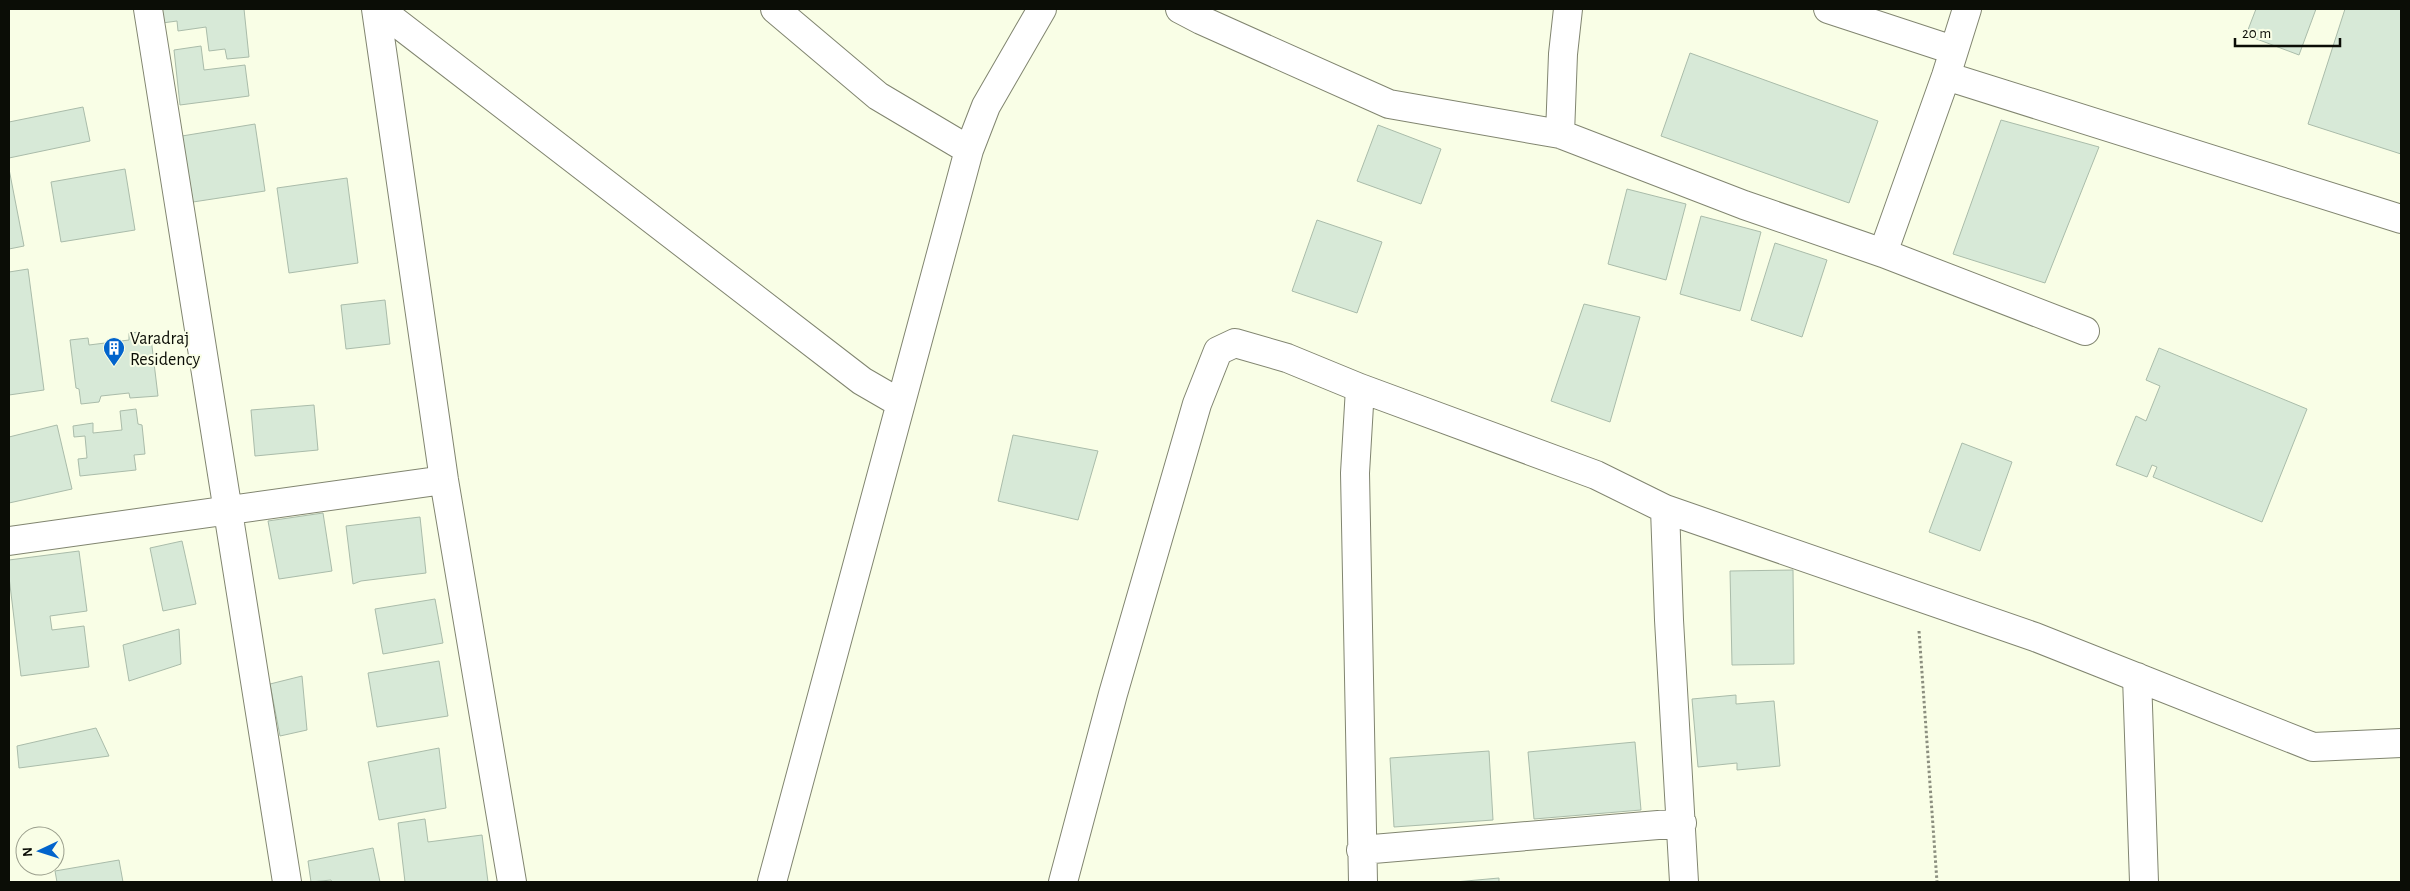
<svg xmlns="http://www.w3.org/2000/svg" width="2410" height="891" font-family="'Alegreya Sans',sans-serif">
<style>
.building{fill:#d7e9d7;stroke:#aabcaa}
.lines{fill:none;stroke-linecap:round;stroke-linejoin:round}
.minor-casing{stroke:#818570;stroke-width:30}
.path{stroke:#8c8f7f;stroke-width:3;stroke-dasharray:2.5 2.5;stroke-linecap:butt}
.minor{stroke:#fff;stroke-width:28}
.labels{text-anchor:middle;stroke-width:4;stroke-linejoin:round;paint-order:stroke}
.poi-label{font-size:18px;fill:#0b0d06;stroke:#f9fee6;text-anchor:start}
</style>
<rect width="100%" height="100%" fill="#f9fee6"/>
<!-- building -->
<path class="building" d="M154,9H244L249,57L227,59L225,49L209,51L206,27L178,31L177,21L155,24Z
M2256,9H2316L2299,55L2246,35Z
M2345,9H2401V154L2308,124Z
M201,46L204,70L245,65L249,96L180,105L174,50Z
M1690,53L1878,121L1849,203L1661,136Z
M83,107L90,141L9,158V122Z
M2001,120L2099,147L2045,283L1953,254Z
M255,124L265,191L193,202L182,136Z
M1378,125L1441,149L1421,204L1357,181Z
M9,169L24,246L9,249Z
M125,169L135,230L61,242L51,182Z
M347,178L358,263L289,273L277,188Z
M1627,189L1686,204L1666,280L1608,264Z
M1701,216L1761,232L1740,311L1680,294Z
M1317,220L1382,242L1357,313L1292,291Z
M1775,243L1827,260L1802,337L1751,320Z
M28,269L44,390L9,395V272Z
M385,300L390,344L346,349L341,305Z
M1584,304L1640,317L1610,422L1551,401Z
M140,332V339L151,338L158,396L130,398L129,393L101,396L99,402L81,404L79,389L76,388L70,340L88,338L89,345L129,340V333Z
M2159,348L2307,409L2262,522L2153,477L2157,467L2152,465L2147,477L2116,465L2136,416L2146,421L2160,386L2146,380Z
M314,405L318,450L255,456L251,410Z
M136,409L138,424L142,425L145,454L134,455L136,470L80,476L78,459L87,458L85,436L74,437L73,426L93,423V433L122,430L120,411Z
M57,425L72,489L9,503V437Z
M1013,435L1098,451L1078,520L998,501Z
M1962,443L2012,462L1980,551L1929,532Z
M323,513L332,571L279,579L268,521Z
M420,517L426,573L361,581L353,584L346,526Z
M182,541L196,604L163,611L150,548Z
M79,551L87,611L50,616L52,630L84,626L89,667L21,676L9,577V560Z
M1793,570L1794,664L1732,665L1730,571Z
M435,599L443,643L383,654L375,609Z
M179,629L181,664L129,681L123,645Z
M439,661L448,716L377,727L368,673Z
M302,676L307,730L280,736L270,684Z
M1736,695V704L1774,701L1780,766L1737,770V763L1698,767L1692,699Z
M96,728L109,756L19,768L17,746Z
M1635,742L1641,810L1534,819L1528,752Z
M439,748L446,808L379,820L368,762Z
M1489,751L1493,820L1394,827L1390,758Z
M425,819L428,842L482,835L488,882H405L398,823Z
M373,848L380,882H332L331,880L311,882L308,861Z
M119,860L123,882H57L55,871Z
M1499,878V882H1455Z"/>
<g class="lines">
<!-- minor casing -->
<g class="minor-casing">
<path id="minor" d="M148,9L287,882
M376,9L444,480L512,882
M379,9L862,381L900,403
M775,9L878,96L969,150
M1180,9L1201,20L1389,104L1560,134L1744,205L1883,253L2085,331
M1828,9L1953,50
M1946,76L2401,219
M1560,134L1563,54L1568,9
M1883,253L1946,76L1967,9
M1360,388L1355,473L1363,882
M1665,509L1669,620L1684,882
M9,541L444,480
M2137,677L2144,882
M1361,850L1682,823
M772,882L969,150L986,106L1042,9
M1063,882L1113,694L1197,404L1218,351L1235,343L1287,358L1360,388L1596,475L1665,509L2035,637L2313,747L2401,743"/>
</g>
<!-- path -->
<path class="path" d="M1919,631L1937,882"/>
<!-- minor -->
<use href="#minor" class="minor"/>
</g>
<!-- icons -->
<defs>
<g id="building-pin" transform="scale(1.125)"><path d="M0 17L-7.5 6A9.5 9.5 0 1 1 7.5 6Z" fill="#0264cc" stroke="#f9fee6"/><path d="M-4-6H4V6H1V3H-1V6H-4ZM-2.5-4.3h1.7v1.8h-1.7ZM.8-4.3h1.7v1.8H.8ZM-2.5-1h1.7V.8h-1.7ZM.8-1h1.7V.8H.8Z" fill="#fff"/></g>
</defs>
<g fill-rule="evenodd">
<use href="#building-pin" x="114" y="348"/>
</g>
<g class="labels">
<!-- poi labels -->
<g class="poi-label">
<text x="130" y="344">Varadraj<tspan x="130" dy="21">Residency</tspan></text>
</g>
</g>
<!-- border -->
<rect width="2410" height="891" fill="none" stroke="#0b0d06" stroke-width="20"/>
<!-- north arrow -->
<g transform="translate(40 851) rotate(266)"><circle r="24" fill="#f9fee6" stroke="#9a9e8c"/>
<path d="M0-4L9 19L0 12L-9 19Z" fill="#0264cc"/>
<text y="-8" font-size="14" font-weight="bold" text-anchor="middle" fill="#0b0d06">N</text>
</g>
<!-- scale -->
<path d="M2235 38v8h105v-8" fill="none" stroke="#0b0d06" stroke-width="2.5"/>
<text x="2242" y="38" font-size="15" fill="#0b0d06" stroke="#f9fee6" stroke-width="4" paint-order="stroke">20 m</text>
</svg>
